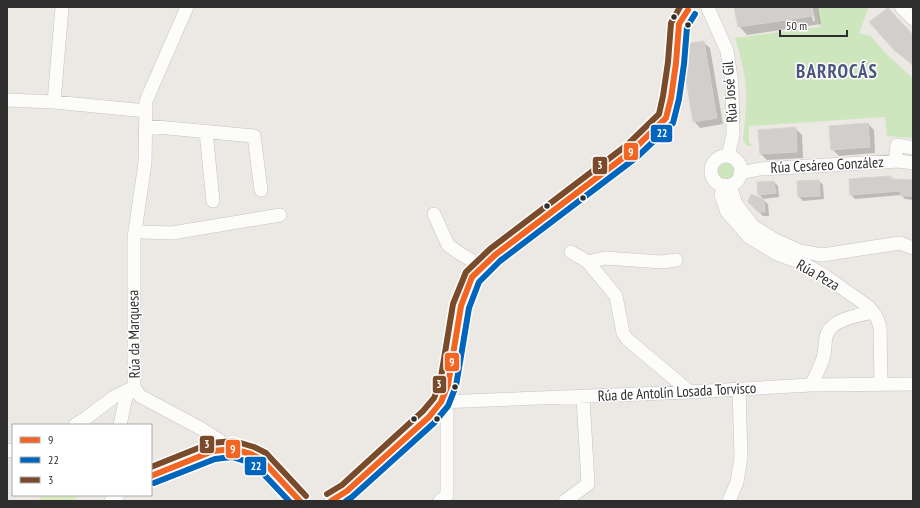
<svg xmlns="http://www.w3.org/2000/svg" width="920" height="508" font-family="'PT Sans Narrow',sans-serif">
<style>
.park{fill:#cee6be}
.pitch{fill:#d9eabb}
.shadow{fill:#0003}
.building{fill:#d1cecb;stroke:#d7d4d0}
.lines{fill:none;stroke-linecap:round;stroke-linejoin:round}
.minor-casing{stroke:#c5c4c5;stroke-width:14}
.minor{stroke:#fcfcfb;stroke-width:13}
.bus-1-casing{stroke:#fff;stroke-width:9}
.bus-2-casing{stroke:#fff;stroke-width:9}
.bus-3-casing{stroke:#fff;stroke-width:9}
.bus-1{stroke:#f26522;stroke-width:6}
.bus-2{stroke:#0065bd;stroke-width:6}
.bus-3{stroke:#7a4b2a;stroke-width:6}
.bus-dot{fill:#2e2e2e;stroke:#fff;stroke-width:1.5}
.labels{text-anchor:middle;stroke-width:3;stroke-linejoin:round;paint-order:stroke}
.street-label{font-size:15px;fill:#2e2e2e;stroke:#fff}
.district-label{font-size:19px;font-weight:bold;letter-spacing:1px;fill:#4d5680;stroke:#fff}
.line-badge{stroke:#fff;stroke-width:1.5}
.badge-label{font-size:11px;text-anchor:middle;font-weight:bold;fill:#fff}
</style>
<rect width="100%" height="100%" fill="#ece8e4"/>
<!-- park -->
<path class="park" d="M817,7H869L859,33L871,36L887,55L913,78V138L887,136L885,117L749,126V143L753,146H747L743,140C744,127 746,113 746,100C747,81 741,56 735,38L820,27Z
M715 171a10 10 0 1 1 20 0a10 10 0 1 1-20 0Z"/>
<!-- pitch -->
<path class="pitch" d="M42,495H77L74,501H38Z"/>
<!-- shadow -->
<path class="shadow" d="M735,7H810L813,21H815L812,7H818L821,24L747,35L739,26Z
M703,42L710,48L723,124L700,128L694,121Z
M868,124L874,130L875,153L839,156L832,149Z
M795,128L802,135L803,158L767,160L761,154L759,131Z
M890,177L894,180L913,181V200L905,199L901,195L855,199L851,195Z
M819,181L823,185L824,199L803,201L799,197Z
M774,182L778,186L779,197L763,199L759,194Z
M763,200L768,204L769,216H763L749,202Z"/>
<!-- building -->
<path class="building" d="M734,7H811L813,16L738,27Z
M888,8L913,35V65L894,50L869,22Z
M704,41L717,118L693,122L684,66L686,44Z
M868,123L870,147L831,150L829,126Z
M796,127L797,152L760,154L758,130Z
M891,176V179L913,180V196H900L901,191L850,195L849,179Z
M819,180L820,196L798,197L797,181Z
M774,181L776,193L758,195L757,182Z
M751,194L764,199L765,212H758L748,202Z"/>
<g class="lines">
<!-- minor casing -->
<g class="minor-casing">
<path id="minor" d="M187,7L146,101L145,163L134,238V387L140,396L200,428L233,449
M901,7L913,19
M708,8L727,51L732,84L733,135L728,156
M7,100L54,102L146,111
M54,102L62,7
M146,126L254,136L261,190
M206,132L213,201
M711 171a15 15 0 1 1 30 0a15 15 0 1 1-30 0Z
M895,161L897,145L913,148
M740,173L760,169L899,161L913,163
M724,185L721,195L727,212L749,237L777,254L804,264L825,276L869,307L877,318L880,327L881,384
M730,185L736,204L753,226L775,240L800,251L822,255L900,243L913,248
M434,214L448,245L459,253L483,267
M143,232L172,233L280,215
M571,252L588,262L616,296L623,333L627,339L690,392
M588,262L605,258L662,262L676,260
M811,385C816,375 822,365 824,354C826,347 824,338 828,332C834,319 860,315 873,312
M441,402L690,392L811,385L913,384
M75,425L86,418L114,397L134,387
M120,425L126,397L133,388
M7,451L13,450
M151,476L213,451L233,449L251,454L261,459L300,501
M111,501L118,495
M331,501L347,491L395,447L429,417L441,402L448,385L461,306L472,277L495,255L632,151L666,118L671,98L676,63L679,24L688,10
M440,501L447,495V402
M565,501L588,484L583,397
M729,501L737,482L741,457L739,389"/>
</g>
<!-- minor -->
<use href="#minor" class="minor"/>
<!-- bus-1 casing -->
<g class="bus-1-casing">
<path id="bus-1" d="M151,476L213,451L233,449L251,454L261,459L300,501
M331,501L347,491L429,417L441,402L448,385L461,306L472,277L495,255L632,151L666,118L671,98L676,63L679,24L688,10"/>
</g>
<!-- bus-2 casing -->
<g class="bus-2-casing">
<path id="bus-2" d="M154,483L215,459L232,457L248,462L256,466L289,501
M346,501L352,497L434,423L448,406L456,386L469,308L479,282L500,261L637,157L673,123L679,99L684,64L687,27L695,14"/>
</g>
<!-- bus-3 casing -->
<g class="bus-3-casing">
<path id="bus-3" d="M151,467L211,443L234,441L254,447L266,453L306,496
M327,494L342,485L423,411L434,398L440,383L453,304L466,272L490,249L627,145L659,114L663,96L668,62L671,23L680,7"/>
</g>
<!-- bus-1 -->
<use href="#bus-1" class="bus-1"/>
<!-- bus-2 -->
<use href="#bus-2" class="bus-2"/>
<!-- bus-3 -->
<use href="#bus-3" class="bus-3"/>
</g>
<!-- markers -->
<g class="bus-dot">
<circle cx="674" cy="17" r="3.5"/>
<circle cx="688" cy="25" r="3.5"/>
<circle cx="583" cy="198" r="3.5"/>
<circle cx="547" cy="206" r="3.5"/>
<circle cx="455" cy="387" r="3.5"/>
<circle cx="414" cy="419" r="3.5"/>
<circle cx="437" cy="419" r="3.5"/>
</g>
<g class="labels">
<!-- street labels -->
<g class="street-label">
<text transform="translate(730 92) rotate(-94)" y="5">Rúa José Gil</text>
<text transform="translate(827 165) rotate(-3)" y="5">Rúa Cesáreo González</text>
<text transform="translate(818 275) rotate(30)" y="5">Rúa Peza</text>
<text transform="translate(134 334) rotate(-91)" y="5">Rúa da Marquesa</text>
<text transform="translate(677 392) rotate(-3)" y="5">Rúa de Antolín Losada Torvisco</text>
</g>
<!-- district labels -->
<g class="district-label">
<text x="837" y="78">BARROCÁS</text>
</g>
</g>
<g class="line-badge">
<rect x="650" y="124" width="23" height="19" rx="4" fill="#0065bd"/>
<rect x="623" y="142" width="16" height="19" rx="4" fill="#f26522"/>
<rect x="592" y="156" width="16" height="19" rx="4" fill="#7a4b2a"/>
<rect x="444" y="352" width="16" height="20" rx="4" fill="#f26522"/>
<rect x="432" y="375" width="15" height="19" rx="4" fill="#7a4b2a"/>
<rect x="199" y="435" width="16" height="19" rx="4" fill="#7a4b2a"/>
<rect x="225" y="439" width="16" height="20" rx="4" fill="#f26522"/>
<rect x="244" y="456" width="23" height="20" rx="4" fill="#0065bd"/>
</g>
<g class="badge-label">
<text x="662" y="137">22</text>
<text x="631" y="156">9</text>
<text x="600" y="169">3</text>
<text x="452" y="366">9</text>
<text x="439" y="388">3</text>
<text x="207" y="448">3</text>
<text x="233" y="453">9</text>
<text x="256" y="470">22</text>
</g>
<!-- border -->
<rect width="920" height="508" fill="none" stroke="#2e2e2e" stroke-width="16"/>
<!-- legend -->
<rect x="12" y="424" width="140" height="72" fill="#ffffff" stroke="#ababab"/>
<rect x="20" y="437" width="20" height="6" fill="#f26522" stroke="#ababab"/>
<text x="48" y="444" font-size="12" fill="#2e2e2e">9</text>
<rect x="20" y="457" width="20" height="6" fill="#0065bd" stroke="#ababab"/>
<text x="48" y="464" font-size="12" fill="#2e2e2e">22</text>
<rect x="20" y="477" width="20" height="6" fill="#7a4b2a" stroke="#ababab"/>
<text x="48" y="484" font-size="12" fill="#2e2e2e">3</text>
<!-- scale -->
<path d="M780 30v6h67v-6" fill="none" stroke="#2e2e2e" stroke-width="2"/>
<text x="786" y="30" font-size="12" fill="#2e2e2e" stroke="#ffffff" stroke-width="3" paint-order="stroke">50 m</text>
</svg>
